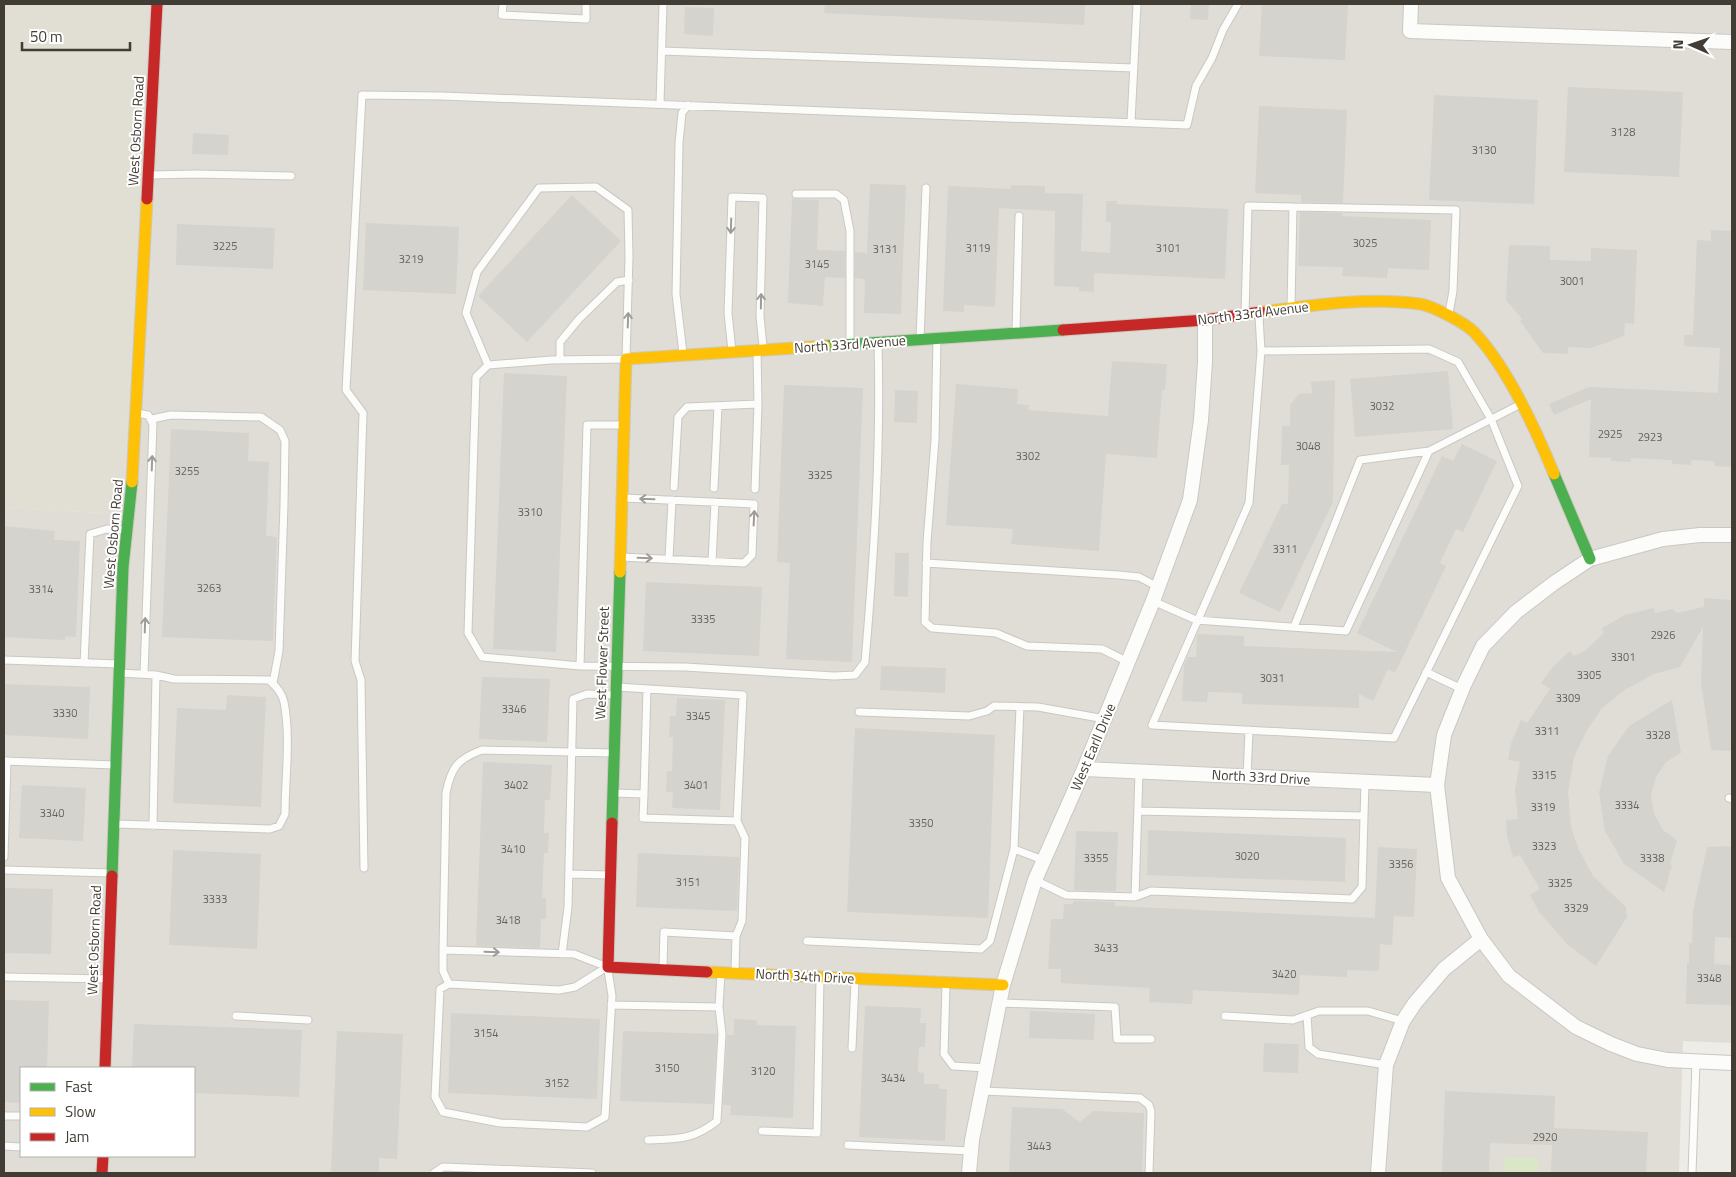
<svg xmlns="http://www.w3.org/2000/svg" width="1736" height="1177" font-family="'Titillium Web',sans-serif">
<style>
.residential{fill:#e1ded4}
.industrial{fill:#e0ddd7;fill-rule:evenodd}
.green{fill:#dae7c7}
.building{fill:#d5d3cd}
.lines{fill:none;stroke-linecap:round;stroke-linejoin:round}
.lane-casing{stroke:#c9c8c2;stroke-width:9}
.street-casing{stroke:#c9c8c2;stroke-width:16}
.fast-casing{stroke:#ccc9be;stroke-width:13}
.slow-casing{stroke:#ccc9be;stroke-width:13}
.jam-casing{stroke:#ccc9be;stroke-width:13}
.lane{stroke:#fcfcfb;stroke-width:7}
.street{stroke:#fcfcfb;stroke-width:14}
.fast{stroke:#4caf50;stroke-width:11}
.slow{stroke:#ffc107;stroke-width:11}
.jam{stroke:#c62828;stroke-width:11}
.oneway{stroke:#9f9c98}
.labels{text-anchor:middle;stroke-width:4;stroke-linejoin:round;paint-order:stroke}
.number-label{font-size:11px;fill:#68645c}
.street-label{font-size:14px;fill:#423d34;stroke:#fff}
</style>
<rect width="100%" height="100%" fill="#edece6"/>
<!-- residential -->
<path class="residential" d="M4,4H149L123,514L4,508Z"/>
<!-- industrial -->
<path class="industrial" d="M148,4H1732V1043L1683,1041L1679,1173H4V508L123,514ZM21,1068H194V1156H21Z"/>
<!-- green -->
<path class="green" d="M1505,1157L1538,1159V1173H1504Z"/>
<!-- building -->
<path class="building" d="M825,4H1085L1084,25L824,13Z
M1191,4H1209L1208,20L1190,19Z
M1262,4H1348L1345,60L1259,56Z
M685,7L714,8L713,36L684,34Z
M1568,87L1683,92L1679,177L1564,172Z
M1434,95L1538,100L1534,204L1429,200Z
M1259,106L1347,110L1343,203L1301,202V195L1255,193Z
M193,133L229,135L228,155L192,154Z
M870,184L906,185L901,314L864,313L865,279L855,278V252L867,253Z
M1011,185L1045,186V193L1083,194L1081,251L1110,253L1111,222H1106V201H1117V204L1228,209L1225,279L1094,273V292L1079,291V287L1054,286L1055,211L999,208L995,307L964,305V312L943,311L948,186L1011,189Z
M572,195L621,241L527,342L478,296Z
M792,199L819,200L817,250L845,251V278L825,277L823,306L788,303Z
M1300,212L1342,213V216L1431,220L1429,270L1388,268L1387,278L1342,276L1343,267L1298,266Z
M366,223L459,227L456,294L363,290Z
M177,224L275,228L273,269L176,265Z
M1711,230L1732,231V467L1714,466V461L1691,460V465L1672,464V460L1631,458V462L1611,461V458L1589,457L1591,399L1554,415L1549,404L1589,387L1718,393L1720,348L1684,346V335H1693L1697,240L1711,241Z
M1509,245L1550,246V260L1591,261V248L1637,250L1634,324L1625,323L1624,336L1603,344L1591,348L1568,347V354L1543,353L1520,321L1522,319L1506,300Z
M1112,361L1167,364L1165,390H1162L1157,458L1106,454L1099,551L1011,544L1013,529L946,525L956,384L1018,389L1017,404L1029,405L1028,410L1108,416Z
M1448,371L1453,429L1355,437L1350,379Z
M504,373L567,376L556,652L493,649Z
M1335,380L1333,502L1280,612L1239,593L1282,504H1288L1289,465H1281L1282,426H1290V405L1299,394L1312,393L1311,382Z
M784,385L863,388L852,662L786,659L790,563L777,562Z
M895,390L918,391L917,423L894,422Z
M171,429L249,433L248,461L269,462L266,536L277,537L273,641L162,637Z
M1462,444L1497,461L1463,532L1456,529L1440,563L1446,566L1395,673L1388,669L1373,701L1359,694V708L1242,704V693L1208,692L1207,702L1182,701L1184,666L1188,657H1196L1197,634L1244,636V646L1397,652L1357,633L1442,456L1453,461Z
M4,526L55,531L54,540L80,541L76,637L65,636V640L4,637Z
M895,553H909L908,597L894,596Z
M646,582L762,587L759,656L643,651Z
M1704,598L1732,600V751L1711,750L1701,682L1703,627L1680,667L1654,674L1626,689L1602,708L1586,732L1574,757L1568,792L1571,827L1579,850L1593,876L1626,907L1627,917L1596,966L1568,945L1539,912L1530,895L1540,889L1520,855L1513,857L1507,836L1506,820L1518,819L1515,790L1520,762L1508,760L1511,743L1521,720L1527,723L1550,689L1541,683L1552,668L1570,651L1574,656L1586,650L1604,633L1602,628L1625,615L1654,608L1655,613L1672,609L1677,613L1704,607Z
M881,666L946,668L945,693L880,690Z
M482,677L550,679L547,742L479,739Z
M4,684L90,687L88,739L4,735Z
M227,695L266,697L261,807L173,803L177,708L226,710Z
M677,698L725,700L720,810L672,808L673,792H666L667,771H672L673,737H669L670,716H676Z
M1672,700L1681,753L1666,762L1656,777L1651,795L1654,814L1663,830L1677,840L1670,864L1672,866L1668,878L1669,879L1664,892L1624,864L1605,831L1599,793L1608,756L1629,726Z
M855,728L995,735L988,918L847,912Z
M483,762L552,765L550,800H545L544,833H549L548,853H544L542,898H546V919H541L540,948L476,946Z
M22,785L86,788L83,841L19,838Z
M1148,830L1346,838L1345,882L1147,875Z
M1076,831L1118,832L1116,891L1074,890Z
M1722,846L1732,847V938L1715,937L1714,964L1732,965V1005L1686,1004L1687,963H1689V943H1692L1693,911L1707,847Z
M1378,847L1417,849L1414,917L1394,916L1392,945L1380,944L1379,971L1347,970V977L1300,975L1299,995L1193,990L1192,1004L1149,1002L1150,988L1061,983V969H1048L1051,919H1063L1064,904H1073V901L1115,902V906L1375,918Z
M173,850L261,854L257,949L169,945Z
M638,853L739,857L737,911L636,907Z
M4,888L53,889L51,954L4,953Z
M4,1000L49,1001L47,1068H21V1103L4,1102Z
M865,1006L921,1008L920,1023H926L925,1047H919L918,1072L924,1073V1084H939V1089H947L945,1141L859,1137Z
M1030,1011L1095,1014L1094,1040L1029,1038Z
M451,1013L600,1019L597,1099L448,1093Z
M734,1019L757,1020V1025L796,1026L793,1118L730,1115L731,1105H723L727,1035H734Z
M134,1024L302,1030L299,1097L194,1093V1068H132Z
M337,1031L403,1034L397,1159L379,1158V1173H331Z
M623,1031L717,1034L713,1104L620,1101Z
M1264,1043L1299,1044L1298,1073L1263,1072Z
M1445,1091L1555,1096L1554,1128L1648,1132L1646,1173H1551L1552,1145L1490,1143L1489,1173H1442Z
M1012,1107L1062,1109L1080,1122L1093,1111L1144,1113L1142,1173H1009Z"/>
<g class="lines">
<!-- lane casing -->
<g class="lane-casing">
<path id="lane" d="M503,4L502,15L586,19V4
M662,51L1134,68
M660,104L663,4
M1131,122L1137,4
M150,175L196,174L291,176
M796,194H836L844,200L850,231V341
M1291,308L1293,207L1456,210L1453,291L1449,313
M1245,314L1248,206L1293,207
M1259,316L1261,351L1249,503L1152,725L1394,738L1518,486L1491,419L1458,362L1429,349L1261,351
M1016,332L1019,216
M920,339L926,188
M937,339L935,440L927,542L925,622L932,628L996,633L1027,646L1102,649L1128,662
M732,351L728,313L732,197L763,198L760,316L763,347
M683,353L676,294L679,143L682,113L688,105
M560,360V342L579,319L617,282L629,280
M488,365L466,313L477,272L539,188L596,187L628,210L629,257L626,359L551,360L488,365L476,377L468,633L482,657L580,666L587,425H621
M137,413L148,415L153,424L144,674
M152,419L171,415L261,417L280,430L285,441L284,505L279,651L273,683
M674,487L678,417L687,407L758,404L757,351
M714,488L718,406
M755,489L758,404
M621,557L744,563L752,555L754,504L624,498
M669,559L672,500
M712,562L715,502
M926,563L1119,575L1139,577L1158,587
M1153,601L1196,620L1346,631L1429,451L1517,406
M1294,627L1360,460L1429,451
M4,660L119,664
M84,663L90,534L107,529L125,530
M580,666L685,667L834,676L855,675L865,662C874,556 881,449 878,343
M1426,672L1462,689
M120,673L156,675L153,826
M1020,707L1014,849L1043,860
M859,712L969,716L987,711L994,706L1038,707L1105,719
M4,761L115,765
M1247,777L1249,730
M614,793L644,794L643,818L737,821L743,695L617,687
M644,794L647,689
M1729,798L1732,799
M1138,811L1364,816
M116,824L270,829L279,826L285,814C285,778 291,738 284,702C282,693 276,686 269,680L174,679L156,675
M4,857L7,761
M364,868L361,680L355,661L363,413L346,390L362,95L442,96L1187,125L1196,86L1212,58L1223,30L1238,4
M4,870L111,873
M569,874L609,875
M1035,880L1066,895L1135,897L1151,891L1352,899L1362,887L1365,782
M1135,897L1139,772
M736,936L742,921L745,838L737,821
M807,941L981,949L990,941L1014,849
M443,950L574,954L605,966
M562,954L568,907L573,699L587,694L614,695
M607,967L575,987L559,990L449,984L443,971V950L446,793C451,768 457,759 482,750L612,753
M663,967L664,932L736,936L735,970
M4,977L107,979
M449,984L440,989L435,1097L443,1112L500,1123L587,1127L605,1117L612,996L608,970
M946,985L944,1054L953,1066L986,1068
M1000,1003L1115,1007L1117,1039H1151
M611,1005L719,1007L721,973
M1307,1015L1309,1047L1318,1054L1386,1065
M236,1016L308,1020
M1225,1016L1293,1020L1319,1011H1368L1403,1021
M852,1048L855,981
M982,1091L1140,1098L1149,1105L1151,1111L1149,1173
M4,1116H21
M762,1131L817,1133L820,979
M648,1140C677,1139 693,1140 717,1121L722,1034L719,1007
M848,1145L971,1151
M4,1146L21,1147
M434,1173L443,1167L592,1173
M1692,1173L1696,1063"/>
</g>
<!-- street casing -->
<g class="street-casing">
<path id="street" d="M1411,4L1410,31L1732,42
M1732,535H1700L1663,539L1590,559L1554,583L1516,612L1483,646L1464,685L1444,735L1437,785L1448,878L1481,939L1509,976L1576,1027L1611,1044L1637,1054L1668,1060L1732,1063
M1084,769L1437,785
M969,1173L972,1140L1003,985L1035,880L1084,769L1153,601L1190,500L1201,420L1205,362V320
M1378,1173L1386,1065L1403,1021L1415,1003L1444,969L1481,939"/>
</g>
<!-- fast casing -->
<g class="fast-casing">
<path id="fast" d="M825,346L1063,330
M1554,474L1590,559
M612,823L620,572
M112,876L123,567L132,482"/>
</g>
<!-- slow casing -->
<g class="slow-casing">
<path id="slow" d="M1261,312C1313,305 1368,297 1420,304C1433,306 1465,323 1474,332C1507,367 1536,430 1554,474
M132,482L147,199
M620,572L626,359L825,346
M707,972L1003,985"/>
</g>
<!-- jam casing -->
<g class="jam-casing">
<path id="jam" d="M147,199L157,4
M1063,330L1205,320L1261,312
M612,823L608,967L707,972
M105,1068L112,876
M102,1173L103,1156"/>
</g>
<!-- lane -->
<use href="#lane" class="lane"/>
<!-- street -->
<use href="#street" class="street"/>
<!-- fast -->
<use href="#fast" class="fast"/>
<!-- slow -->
<use href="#slow" class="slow"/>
<!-- jam -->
<use href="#jam" class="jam"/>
</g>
<!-- one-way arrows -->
<defs><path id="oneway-shaft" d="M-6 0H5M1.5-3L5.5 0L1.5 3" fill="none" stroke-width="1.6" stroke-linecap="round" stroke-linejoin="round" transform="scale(1.25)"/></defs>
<g class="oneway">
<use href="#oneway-shaft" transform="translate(731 226) rotate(92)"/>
<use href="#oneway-shaft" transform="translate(761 301) rotate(-89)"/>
<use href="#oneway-shaft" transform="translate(628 320) rotate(-88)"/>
<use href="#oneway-shaft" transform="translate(152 463) rotate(-88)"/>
<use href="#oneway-shaft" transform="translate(647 499) rotate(-178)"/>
<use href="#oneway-shaft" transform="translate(754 518) rotate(-87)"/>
<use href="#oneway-shaft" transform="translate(645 558) rotate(2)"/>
<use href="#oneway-shaft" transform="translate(145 625) rotate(-88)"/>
<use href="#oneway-shaft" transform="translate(492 952) rotate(2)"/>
</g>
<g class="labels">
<!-- number labels -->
<g class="number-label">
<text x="1623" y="136">3128</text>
<text x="1484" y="154">3130</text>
<text x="1365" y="247">3025</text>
<text x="225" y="250">3225</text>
<text x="978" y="252">3119</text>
<text x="1168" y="252">3101</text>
<text x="885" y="253">3131</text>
<text x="411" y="263">3219</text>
<text x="817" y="268">3145</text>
<text x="1572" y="285">3001</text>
<text x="1382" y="410">3032</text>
<text x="1610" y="438">2925</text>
<text x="1650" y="441">2923</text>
<text x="1308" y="450">3048</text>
<text x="1028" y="460">3302</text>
<text x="187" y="475">3255</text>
<text x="820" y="479">3325</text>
<text x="530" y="516">3310</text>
<text x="1285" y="553">3311</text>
<text x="209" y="592">3263</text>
<text x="41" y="593">3314</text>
<text x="703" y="623">3335</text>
<text x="1663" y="639">2926</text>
<text x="1623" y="661">3301</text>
<text x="1589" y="679">3305</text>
<text x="1272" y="682">3031</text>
<text x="1568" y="702">3309</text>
<text x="514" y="713">3346</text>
<text x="65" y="717">3330</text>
<text x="698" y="720">3345</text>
<text x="1547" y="735">3311</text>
<text x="1658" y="739">3328</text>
<text x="1544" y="779">3315</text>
<text x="516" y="789">3402</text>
<text x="696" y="789">3401</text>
<text x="1627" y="809">3334</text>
<text x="1543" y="811">3319</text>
<text x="52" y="817">3340</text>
<text x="921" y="827">3350</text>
<text x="1544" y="850">3323</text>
<text x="513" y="853">3410</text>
<text x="1247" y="860">3020</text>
<text x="1096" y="862">3355</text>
<text x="1652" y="862">3338</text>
<text x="1401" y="868">3356</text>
<text x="688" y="886">3151</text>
<text x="1560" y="887">3325</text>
<text x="215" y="903">3333</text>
<text x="1576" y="912">3329</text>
<text x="508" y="924">3418</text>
<text x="1106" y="952">3433</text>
<text x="1284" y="978">3420</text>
<text x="1709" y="982">3348</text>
<text x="486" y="1037">3154</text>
<text x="667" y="1072">3150</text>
<text x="763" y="1075">3120</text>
<text x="893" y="1082">3434</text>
<text x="557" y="1087">3152</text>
<text x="1545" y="1141">2920</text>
<text x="1039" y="1150">3443</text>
</g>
<!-- street labels -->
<g class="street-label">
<text transform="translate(136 131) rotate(-87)" y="5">West Osborn Road</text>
<text transform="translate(1253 313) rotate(-7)" y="5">North 33rd Avenue</text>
<text transform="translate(850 344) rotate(-4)" y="5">North 33rd Avenue</text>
<text transform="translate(113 534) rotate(-85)" y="5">West Osborn Road</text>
<text transform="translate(602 663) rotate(-88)" y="5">West Flower Street</text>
<text transform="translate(1093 747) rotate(-67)" y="5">West Earll Drive</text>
<text transform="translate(1261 777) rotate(3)" y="5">North 33rd Drive</text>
<text transform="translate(94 940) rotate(-88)" y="5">West Osborn Road</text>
<text transform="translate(805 976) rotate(3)" y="5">North 34th Drive</text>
</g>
</g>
<!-- border -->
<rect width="1736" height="1177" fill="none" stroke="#423d34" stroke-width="10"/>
<!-- legend -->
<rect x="20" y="1067" width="175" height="90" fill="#ffffff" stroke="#b3b1ae"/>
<rect x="30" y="1083" width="25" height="8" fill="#4caf50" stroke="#b3b1ae"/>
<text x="65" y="1092" font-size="15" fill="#423d34">Fast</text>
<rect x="30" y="1108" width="25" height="8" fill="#ffc107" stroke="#b3b1ae"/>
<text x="65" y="1117" font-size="15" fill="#423d34">Slow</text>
<rect x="30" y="1133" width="25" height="8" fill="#c62828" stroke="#b3b1ae"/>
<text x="65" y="1142" font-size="15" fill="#423d34">Jam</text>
<!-- north arrow -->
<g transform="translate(1691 45) rotate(272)" stroke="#ffffff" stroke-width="4" paint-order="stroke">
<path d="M0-4L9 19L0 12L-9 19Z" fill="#423d34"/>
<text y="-8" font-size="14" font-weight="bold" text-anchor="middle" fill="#423d34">N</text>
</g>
<!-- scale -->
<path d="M22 42v8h108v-8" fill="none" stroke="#423d34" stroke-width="2.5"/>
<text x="30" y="42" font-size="15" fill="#423d34" stroke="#ffffff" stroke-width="4" paint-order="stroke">50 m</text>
</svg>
